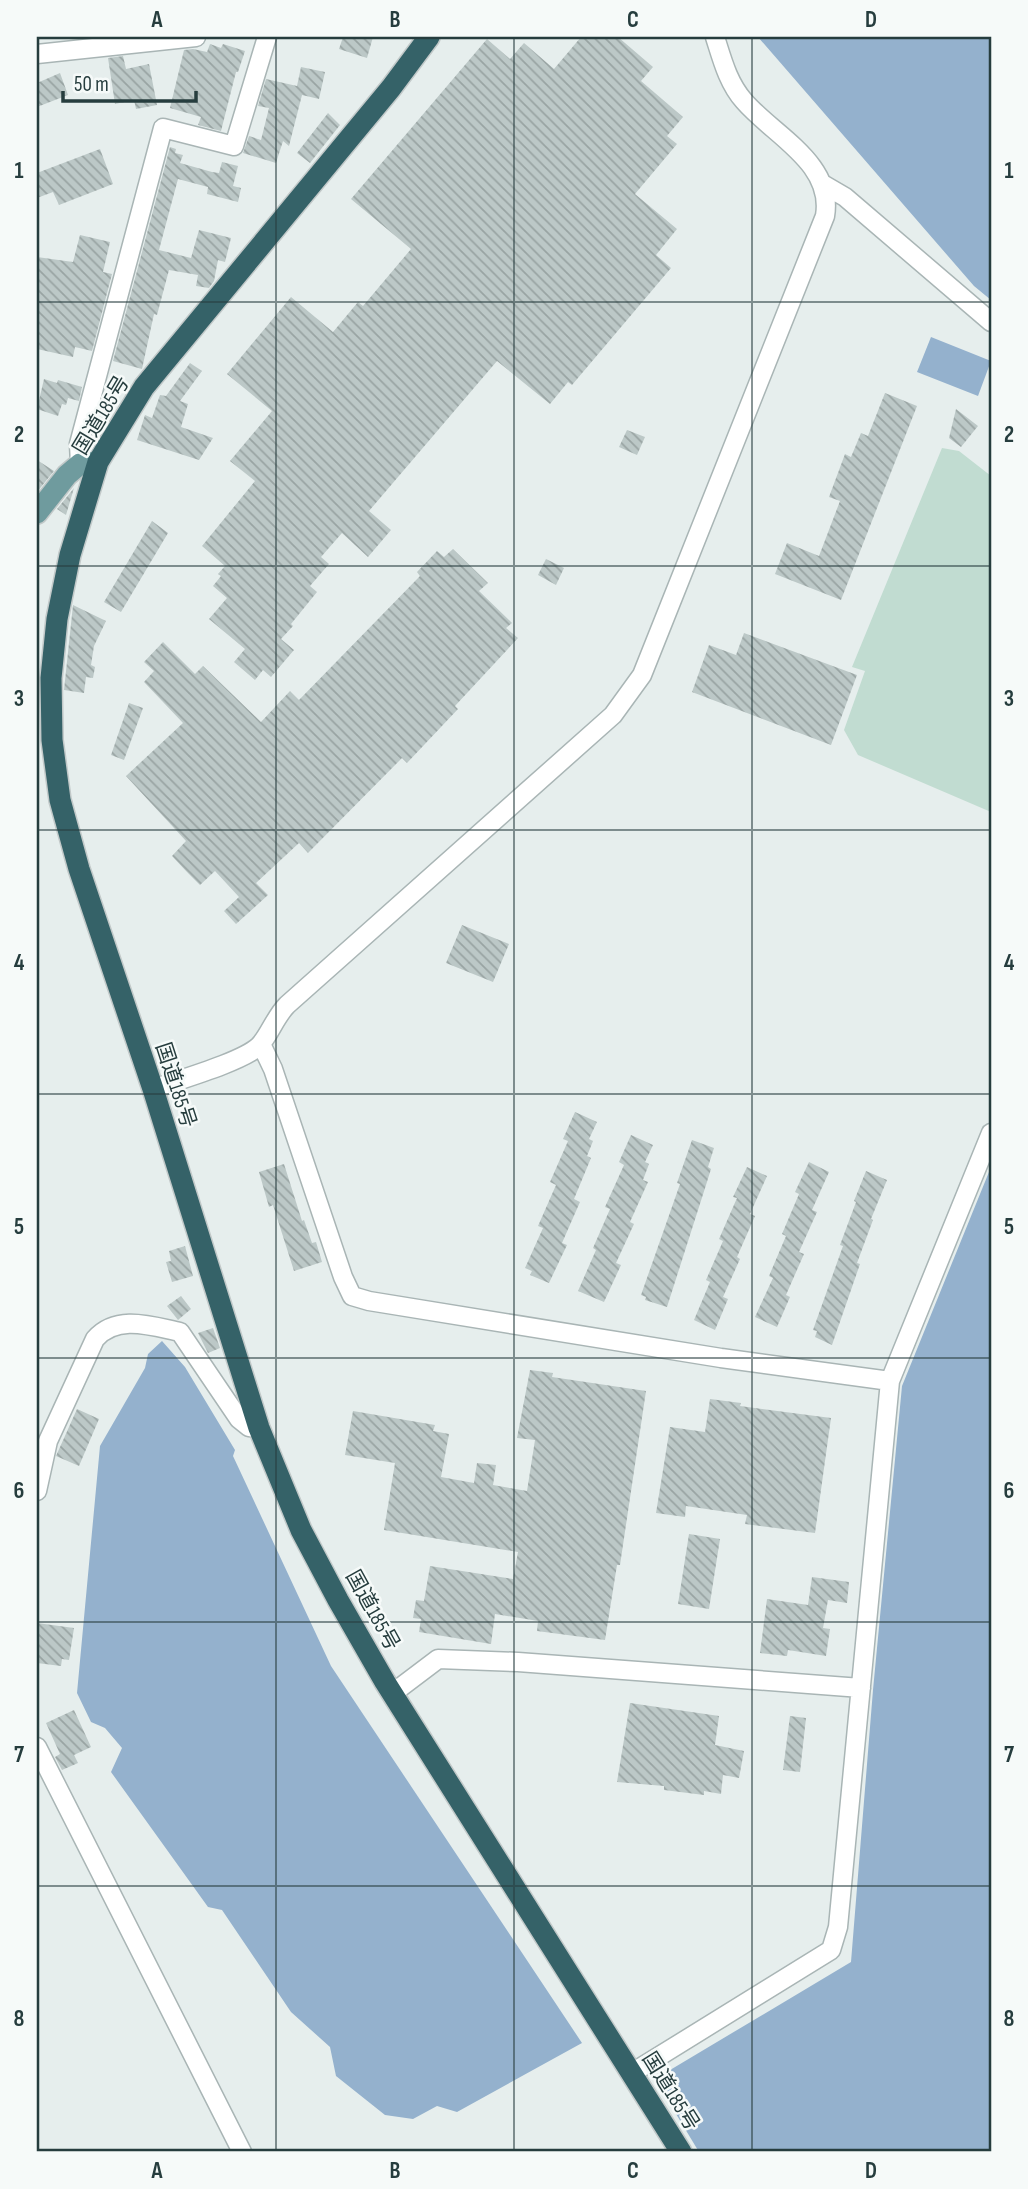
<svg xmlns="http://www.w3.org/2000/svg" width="1028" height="2189" font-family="'Sofia Sans Condensed','Noto Sans JP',sans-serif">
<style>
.garden{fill:#c1dcd1}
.water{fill:#94b1cd}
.building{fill:url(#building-back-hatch)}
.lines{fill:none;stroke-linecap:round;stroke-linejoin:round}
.minor-casing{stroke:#a9b5b5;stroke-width:21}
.major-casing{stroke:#c2c9c9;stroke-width:24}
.highway-casing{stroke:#c2c9c9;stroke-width:24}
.minor{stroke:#fff;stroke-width:18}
.major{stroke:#6f9b9e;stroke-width:21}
.highway{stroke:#356268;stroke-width:21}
.grid{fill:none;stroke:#263d3e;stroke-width:2;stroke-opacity:0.55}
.labels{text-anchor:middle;stroke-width:5;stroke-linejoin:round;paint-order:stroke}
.street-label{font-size:21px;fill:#263d3e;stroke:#f6faf9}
.neatline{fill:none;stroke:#263d3e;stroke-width:2.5}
.grid-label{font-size:23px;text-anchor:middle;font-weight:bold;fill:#263d3e}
</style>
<defs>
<pattern id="building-back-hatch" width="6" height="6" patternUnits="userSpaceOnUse" patternTransform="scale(1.75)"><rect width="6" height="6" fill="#bcc8c7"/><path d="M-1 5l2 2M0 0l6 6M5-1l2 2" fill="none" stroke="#99a4a3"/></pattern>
</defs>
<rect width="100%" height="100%" fill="#e6eeed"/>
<!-- garden -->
<path class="garden" d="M942,448L959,451L991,476V812L858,755L844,730L865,671L852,667Z"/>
<!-- water -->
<path class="water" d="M758,37H991V300L974,286Z
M931,337L991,361L978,396L917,372Z
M991,1167V2152H699L655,2079L851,1962L873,1690L902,1386Z
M162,1341L185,1367L235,1450L233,1456L331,1666L582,2043L457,2112L437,2106L413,2119L385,2115L336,2076L330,2047L291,2012L222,1910L208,1907L111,1772L122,1748L105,1728L91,1722L77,1693L100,1446L145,1368L148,1354Z"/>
<!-- building -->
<path class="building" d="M343,37H373L367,58L339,49Z
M581,37H618L653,67L641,81L683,117L667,136L677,144L635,194L677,229L656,255L671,268L572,385L568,382L550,404L497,361L369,511L391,530L368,557L342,533L321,557L329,564L310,586L317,592L291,624L293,626L281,639L294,650L271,677L263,670L255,680L234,662L245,649L209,619L227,598L213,586L221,576L218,574L225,566L202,546L255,481L230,461L272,411L227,374L291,297L333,332L358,302L363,306L411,249L351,199L487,39L510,59L524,43L554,69Z
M210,44L221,48L223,44L245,51L238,72H236L221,131L198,125L201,117L170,108L184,50L193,49L207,52Z
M123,56L126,69L149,64L157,105L136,109L134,100L115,104L108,58Z
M301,67L325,72L319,99L302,95L289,146L283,141L276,163L243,153L249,136L261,140L269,108L258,106L266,79L297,86Z
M60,73L68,95L37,107V83Z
M328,113L340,125L310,163L297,153Z
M170,147L176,149L175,153L183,155L180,163L212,172L219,173L222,162L238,166L233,186L241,188L238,202L207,194L208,187L178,179L159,250L191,258L199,230L231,238L225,262L218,260L214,281L209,288L196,286L198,275L169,270L157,315L154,314L142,369L113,361Z
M100,149L113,184L59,205L53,192L37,198V173Z
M80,235L110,242L103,272L112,274L92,351L75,347L73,357L37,349V257L73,262Z
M190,363L202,371L180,401L188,404L181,427L213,438L199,460L137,440L145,415L152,418L160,395L166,396Z
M44,379L57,383L58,380L82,387L79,401L68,398L66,405L62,404L58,416L37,409Z
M885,393L917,406L841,600L775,574L787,543L819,556L840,501L829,497L845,454L851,457L861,433L868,436Z
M956,409L978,426L961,447L949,438Z
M627,430L645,437L637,455L619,447Z
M37,460L54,471L37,492Z
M74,488L66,515L57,509Z
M152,521L168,533L121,612L104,602Z
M453,549L488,583L479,591L512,623L506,628L518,638L455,706L458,709L407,763L402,758L308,853L299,843L256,883L268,895L236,924L224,911L239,897L215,871L200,885L187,872L172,856L186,841L126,776L183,723L144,682L154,671L144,662L163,642L195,674L203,666L261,722L290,691L299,700L420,576L417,572L437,551L444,557Z
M546,559L564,568L556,585L538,575Z
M73,605L106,621L94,646L91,665L95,667L93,678L86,677L84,693L64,690Z
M744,633L857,675L831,745L692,692L709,645L736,655Z
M129,703L143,708L124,760L111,755Z
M462,925L509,944L493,982L446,963Z
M575,1112L597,1122L589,1139L593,1141L587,1156L591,1158L574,1199L580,1202L562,1243L567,1245L549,1283L530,1275L532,1271L525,1268L543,1228L538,1226L556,1185L550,1182L568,1141L563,1139Z
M631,1135L653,1145L645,1162L649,1164L643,1180L648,1182L630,1222L634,1224L616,1263L621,1265L604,1302L578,1291L596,1250L593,1248L610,1209L605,1207L624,1165L619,1162Z
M692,1140L714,1148L708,1167L711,1169L706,1185L667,1307L645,1300L646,1297L641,1295L680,1184L677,1183Z
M809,1162L829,1172L812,1210L817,1212L799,1252L804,1254L786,1295L790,1297L777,1327L755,1317L773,1278L769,1276L786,1236L782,1234L799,1194L795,1192Z
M284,1164L302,1221L304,1220L312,1243L316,1242L322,1262L294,1271L273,1205L269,1207L259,1172Z
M747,1167L767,1176L750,1214L755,1216L737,1257L740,1259L723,1297L728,1299L715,1330L694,1320L710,1282L706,1280L723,1241L719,1239L737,1198L733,1197Z
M866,1171L887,1180L871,1219L873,1220L857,1263L860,1264L832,1345L815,1337L817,1331L813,1330L843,1246L840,1245L856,1202L854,1201Z
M185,1246L193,1276L172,1282L166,1262L171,1261L169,1251Z
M181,1296L191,1309L178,1320L167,1306Z
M213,1328L220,1348L208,1353L198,1333Z
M530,1370L553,1373L552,1377L646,1391L620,1565H617L605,1640L537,1631L538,1621L495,1614L491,1644L419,1632L421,1619L413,1618L416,1600L424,1601L430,1566L513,1579L518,1552L384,1530L395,1463L345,1455L353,1411L435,1425L433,1431L449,1434L441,1477L474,1483L477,1463L496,1465L493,1485L527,1491L535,1440L517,1438Z
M710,1399L741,1403L740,1406L831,1418L815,1533L745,1524L747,1515L686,1506L685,1517L656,1513L670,1427L705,1432Z
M77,1409L99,1419L79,1466L56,1456Z
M689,1534L720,1539L709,1609L678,1604Z
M812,1577L849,1582L847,1603L828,1600L823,1628L830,1629L826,1656L788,1650L787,1656L760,1653L767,1599L808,1605Z
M37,1623L74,1628L69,1660L62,1659L61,1666L37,1663Z
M630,1703L719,1716L715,1745L744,1751L739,1778L723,1775L721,1794L704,1791V1795L664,1790V1786L617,1782Z
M74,1710L91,1747L74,1755L78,1763L62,1770L55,1757L60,1754L46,1723Z
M790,1716L806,1718L800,1772L783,1770Z"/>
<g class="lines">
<!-- minor casing -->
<g class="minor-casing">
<path id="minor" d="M37,54L196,37
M821,183L845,197L991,322
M80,464L79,444L163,128L234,146L267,37
M261,1044L273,1069L343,1277L352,1296L369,1301L721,1358L890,1381
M153,1089C178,1080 242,1062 259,1046C269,1036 275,1017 287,1005L613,715L642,675L825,216C834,163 773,135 744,101C728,83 722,59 715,37
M37,1491L48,1441L95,1339C117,1314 151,1326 180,1332L239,1419L249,1427L259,1428
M393,1693L438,1659L518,1662L861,1688
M37,1747L242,2152
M632,2073L831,1950L838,1927L890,1381L991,1133"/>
</g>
<!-- major casing -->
<g class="major-casing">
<path id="major" d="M37,513L67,475L80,464L98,462"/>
</g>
<!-- highway casing -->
<g class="highway-casing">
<path id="highway" d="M429,37L391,88L144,387L98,462L70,555L57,619L51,678L52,740L60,800L79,869L153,1089L259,1428L301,1530L338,1600L385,1682L681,2152"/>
</g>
<!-- minor -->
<use href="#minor" class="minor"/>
<!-- major -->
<use href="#major" class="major"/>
<!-- highway -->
<use href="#highway" class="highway"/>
</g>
<!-- grid -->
<path class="grid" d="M276,37V2152M514,37V2152M752,37V2152M37,302H991M37,566H991M37,830H991M37,1094H991M37,1358H991M37,1622H991M37,1886H991"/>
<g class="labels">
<!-- street labels -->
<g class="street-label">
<text transform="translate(101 415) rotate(-59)" y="7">国道185号</text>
<text transform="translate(176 1085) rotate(72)" y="7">国道185号</text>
<text transform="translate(373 1610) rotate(61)" y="7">国道185号</text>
<text transform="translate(671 2091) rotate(58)" y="7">国道185号</text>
</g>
</g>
<!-- border -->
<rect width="1028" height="2189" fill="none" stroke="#f6faf9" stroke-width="77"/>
<!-- scale -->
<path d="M63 91v10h133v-10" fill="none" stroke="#263d3e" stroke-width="3.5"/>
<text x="74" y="91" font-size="21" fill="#263d3e" stroke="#f6faf9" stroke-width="5" paint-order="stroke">50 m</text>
<rect x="38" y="38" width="952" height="2112" class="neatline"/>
<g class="grid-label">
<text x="157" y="27">A</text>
<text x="395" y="27">B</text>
<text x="633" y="27">C</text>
<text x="871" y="27">D</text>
<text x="19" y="178">1</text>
<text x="1009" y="178">1</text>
<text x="19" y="442">2</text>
<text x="1009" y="442">2</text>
<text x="19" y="706">3</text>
<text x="1009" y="706">3</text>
<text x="19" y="970">4</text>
<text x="1009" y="970">4</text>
<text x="19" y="1234">5</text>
<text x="1009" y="1234">5</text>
<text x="19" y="1498">6</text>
<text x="1009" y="1498">6</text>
<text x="19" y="1762">7</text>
<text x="1009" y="1762">7</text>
<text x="19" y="2026">8</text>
<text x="1009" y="2026">8</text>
<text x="157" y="2178">A</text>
<text x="395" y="2178">B</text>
<text x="633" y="2178">C</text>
<text x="871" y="2178">D</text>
</g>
</svg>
